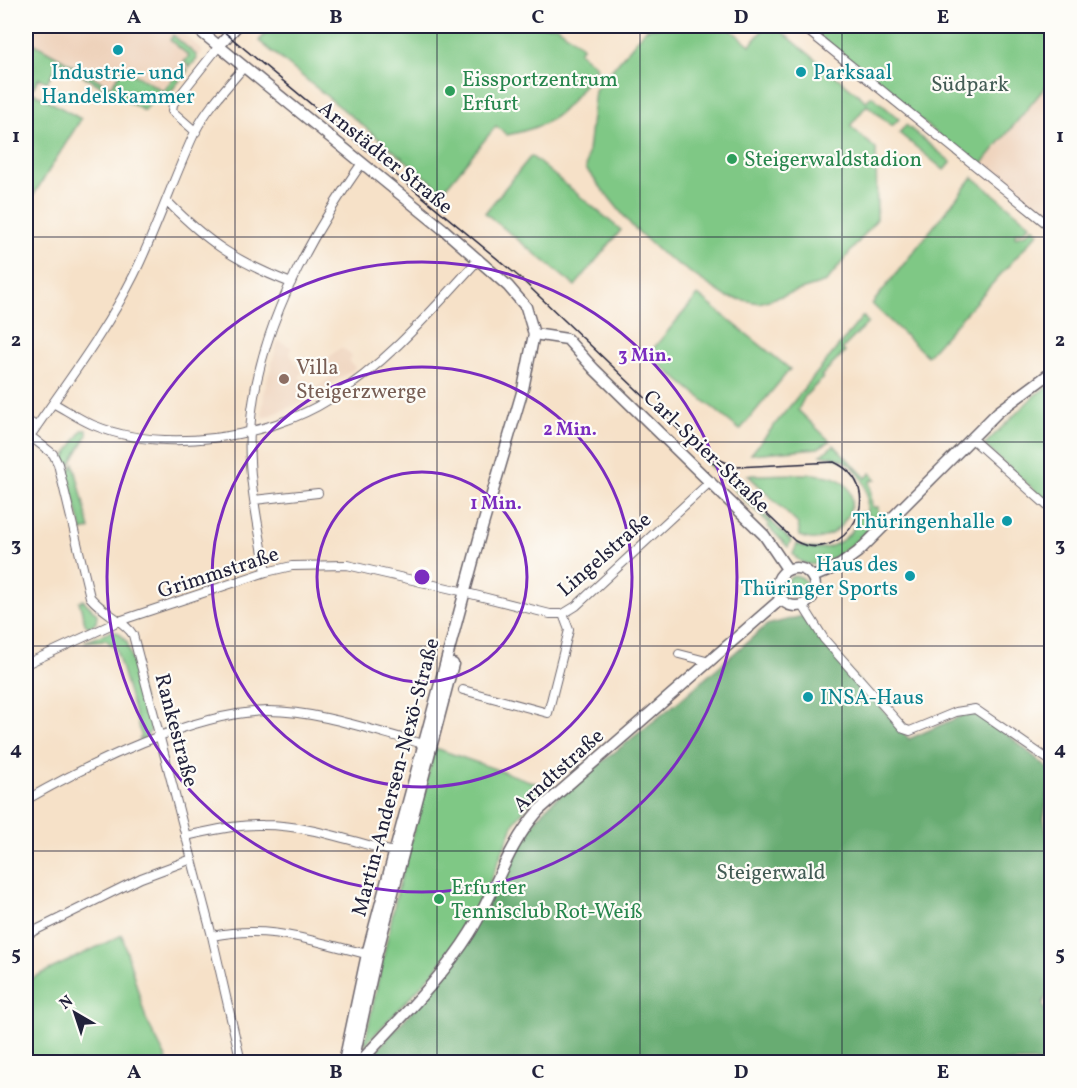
<svg xmlns="http://www.w3.org/2000/svg" width="1077" height="1088" font-family="Vollkorn,serif">
<style>
.built{fill:#eed1ba}
.green{fill:#7fc885;stroke:#507560;stroke-width:1.5}
.forest{fill:#67ac72;stroke:#446756;stroke-width:1.5}
.lines{fill:none;stroke-linecap:round;stroke-linejoin:round}
.street-casing{stroke:#6c656c;stroke-width:10}
.secondary-casing{stroke:#6c656c;stroke-width:13}
.street{stroke:#fff;stroke-width:8}
.secondary{stroke:#fff;stroke-width:10}
.tram{stroke:#22223b;stroke-width:1.5}
.grid{fill:none;stroke:#22223b;stroke-width:1.5;stroke-opacity:0.55}
.ring{fill:none;stroke:#7b2cbf;stroke-width:3}
.culture-dot{fill:#0f9aa8;stroke:#fdfcf7;stroke-width:2}
.leisure-dot{fill:#2e9e5b;stroke:#fdfcf7;stroke-width:2}
.education-dot{fill:#8d6e63;stroke:#fdfcf7;stroke-width:2}
.labels{text-anchor:middle;stroke-width:4.5;stroke-linejoin:round;paint-order:stroke}
.culture-label{font-size:21px;fill:#0d838f;stroke:#fdfcf7;text-anchor:start}
.leisure-label{font-size:21px;fill:#27864d;stroke:#fdfcf7;text-anchor:start}
.park-label{font-size:21px;fill:#435c55;stroke:#fdfcf7}
.street-label{font-size:21px;fill:#22223b;stroke:#fdfcf7}
.education-label{font-size:21px;fill:#785e54;stroke:#fdfcf7;text-anchor:start}
.centre{fill:#7b2cbf;stroke:#fdfcf7;stroke-width:3}
.ring-label{font-size:18px;text-anchor:middle;font-weight:bold;fill:#7b2cbf;stroke:#fdfcf7;stroke-width:4.5;stroke-linejoin:round;paint-order:stroke}
.neatline{fill:none;stroke:#22223b;stroke-width:2}
.grid-label{font-size:20px;text-anchor:middle;font-weight:bold;fill:#22223b}
</style>
<rect width="100%" height="100%" fill="#fdfcf7"/>
<filter id="ink" filterUnits="userSpaceOnUse"><feTurbulence type="fractalNoise" baseFrequency=".0167" numOctaves="2"/><feDisplacementMap in="SourceGraphic" scale="12" xChannelSelector="R" yChannelSelector="G"/><feConvolveMatrix kernelMatrix="1 2 1 2 8 2 1 2 1" color-interpolation-filters="sRGB"/></filter>
<filter id="wash" filterUnits="userSpaceOnUse"><feTurbulence type="fractalNoise" baseFrequency=".008" numOctaves="4" result="noise"/><feDisplacementMap in="SourceGraphic" scale="24" xChannelSelector="R" yChannelSelector="G"/><feGaussianBlur stdDeviation="1.35" result="paint"/><feColorMatrix in="noise" values="0 0 0 0 0 0 0 0 0 0 0 0 0 0 0 0 0 1.4 0 .05"/><feComposite in="paint" operator="in"/></filter>
<g filter="url(#wash)">
<rect width="100%" height="100%" fill="#f6e1c8"/>
<!-- built -->
<path class="built" d="M26,26H175L203,51L188,70L181,66L144,111L26,43Z
M1051,80V220L982,164Z
M278,341L291,347L290,354L302,372L299,377L303,381L307,380L315,389L331,377L321,364L340,348L347,351L352,357L349,360L355,368L310,399L264,418L262,414L264,393Z"/>
<!-- green -->
<path class="green" d="M272,26H557L583,47L579,52L597,67C566,108 562,124 507,135L496,126L443,191L259,41Z
M664,26H726L750,45L766,26H775L866,101L872,96L899,119L892,126L867,105L850,126L876,149L877,219L826,282L759,303L727,297L661,253L632,226L586,169L595,90L646,29Z
M806,26H1051V80L982,164L969,160Z
M173,35L196,55L197,59L190,67L184,62L189,56L170,40Z
M26,39L111,87L123,68L162,90L144,111L59,62L47,82L39,78L31,91L81,119L28,204L26,202Z
M182,66L188,70L161,104L156,101Z
M906,125L951,162L944,170L899,133Z
M531,156L621,230L575,286L485,213Z
M973,177L1030,224L1024,231L1015,233V237L1026,234L1033,227L1039,232L927,356L872,304Z
M698,295L790,369L740,430L648,355Z
M863,316L868,323L842,349L845,352L821,376L823,378L805,396L798,410L830,441L818,448L751,454Z
M1051,385V505L984,445L1036,394Z
M82,430H87V436L67,470L64,459Z
M834,445L866,478L871,473L876,480L870,481L872,507H878V516L873,521L867,515C866,508 868,502 867,496C864,471 846,456 821,455Z
M710,462L791,541L788,547L768,526L769,524L708,464Z
M74,464L90,529L82,531L68,474Z
M748,475C770,476 813,471 832,477C877,491 835,554 800,536L798,524Z
M861,512L873,526C856,542 813,584 793,554L797,544C825,557 853,541 861,512Z
M785 587a11 11 0 1 1 22 0a11 11 0 1 1-22 0Z
M83,600L97,614L96,623L89,627L85,624L79,601Z
M112,631L119,633L127,642L151,730L145,738L139,740L141,735L116,649L106,640L84,642Z
M435,748L544,786L515,821L480,906L470,923L434,972L364,1046L397,893Z
M122,935L146,1019L168,1062H26V981Z"/>
<!-- forest -->
<path class="forest" d="M802,616L909,739L970,712C1001,726 1026,750 1051,771L1044,818L1052,866V982L1043,1004L1051,1030V1062H366L437,983L524,833L553,801L679,701L767,625Z"/>
</g>
<g filter="url(#ink)">
<g class="lines">
<!-- street casing -->
<g class="street-casing">
<path id="street" d="M802,26L1052,228
M196,132L172,111L173,104L219,46
M167,201C208,243 237,262 291,283
M53,403C66,410 79,419 93,425C163,454 267,439 330,399C388,363 433,309 479,259
M26,420L36,426
M30,436L53,454L58,464L90,597C103,613 125,621 133,635L212,936L241,1062
M972,439L1052,510
M26,442C63,387 104,335 134,275C157,228 173,179 195,132C207,108 227,87 244,67
M254,500L318,493
M266,572C259,526 247,477 250,431C256,333 307,241 362,163
M471,594L550,614H563L576,606L711,481
M802,604L824,639L904,729L910,731L956,712L975,709L1052,762
M679,654L710,662
M26,664L119,621L266,572L292,566L347,565L465,592
M463,690L548,713L569,630L563,614
M26,800C89,764 194,712 268,711C320,711 373,731 424,744
M1052,827V830
M185,836C211,831 237,824 263,825C308,825 351,841 394,852
M26,935L141,878L192,859
M212,936C271,924 310,941 367,954"/>
</g>
<!-- secondary casing -->
<g class="secondary-casing">
<path id="secondary" d="M194,26L443,229L508,286L526,307L534,334L523,389L482,528L367,954L344,1062
M219,46L237,26
M534,334L567,339L594,369L764,535L787,569
M777 587a19 19 0 1 1 38 0a19 19 0 1 1-38 0Z
M813,577L840,565L858,552L998,412L1052,372
M353,1062L376,957L453,664
M360,1062C397,1021 440,981 470,933C496,891 505,849 539,810L781,599"/>
</g>
<!-- street -->
<use href="#street" class="street"/>
<!-- secondary -->
<use href="#secondary" class="secondary"/>
<!-- tram -->
<path class="tram" d="M217,26L518,276L795,541C844,568 892,489 834,462L736,467L714,457"/>
</g>
</g>
<!-- grid -->
<path class="grid" d="M235,26V1062M437,26V1062M640,26V1062M842,26V1062M26,237H1052M26,442H1052M26,646H1052M26,851H1052"/>
<!-- distance rings -->
<g class="ring">
<circle cx="422" cy="577" r="105"/>
<circle cx="422" cy="577" r="210"/>
<circle cx="422" cy="577" r="315"/>
</g>
<!-- markers -->
<g class="culture-dot">
<circle cx="118" cy="50" r="6"/>
<circle cx="801" cy="72" r="6"/>
<circle cx="1007" cy="521" r="6"/>
<circle cx="910" cy="576" r="6"/>
<circle cx="808" cy="697" r="6"/>
</g>
<g class="leisure-dot">
<circle cx="450" cy="91" r="6"/>
<circle cx="732" cy="159" r="6"/>
<circle cx="439" cy="899" r="6"/>
</g>
<circle class="education-dot" cx="284" cy="379" r="6"/>
<g class="labels">
<!-- culture labels -->
<g class="culture-label">
<text x="118" y="79" text-anchor="middle">Industrie- und<tspan x="118" dy="24">Handelskammer</tspan></text>
<text x="813" y="79">Parksaal</text>
<text x="995" y="528" text-anchor="end">Thüringenhalle</text>
<text x="898" y="571" text-anchor="end">Haus des<tspan x="898" dy="24">Thüringer Sports</tspan></text>
<text x="820" y="704">INSA-Haus</text>
</g>
<!-- leisure labels -->
<g class="leisure-label">
<text x="462" y="86">Eissportzentrum<tspan x="462" dy="24">Erfurt</tspan></text>
<text x="744" y="166">Steigerwaldstadion</text>
<text x="451" y="894">Erfurter<tspan x="451" dy="24">Tennisclub Rot-Weiß</tspan></text>
</g>
<!-- park labels -->
<g class="park-label">
<text x="970" y="91">Südpark</text>
<text x="771" y="879">Steigerwald</text>
</g>
<!-- street labels -->
<g class="street-label">
<text transform="translate(386 157) rotate(39)" y="7">Arnstädter Straße</text>
<text transform="translate(707 451) rotate(44)" y="7">Carl-Spier-Straße</text>
<text transform="translate(604 554) rotate(-41)" y="7">Lingelstraße</text>
<text transform="translate(218 572) rotate(-18)" y="7">Grimmstraße</text>
<text transform="translate(177 730) rotate(75)" y="7">Rankestraße</text>
<text transform="translate(558 770) rotate(-42)" y="7">Arndtstraße</text>
<text transform="translate(395 777) rotate(-75)" y="7">Martin-Andersen-Nexö-Straße</text>
</g>
<!-- education labels -->
<g class="education-label">
<text x="296" y="374">Villa<tspan x="296" dy="24">Steigerzwerge</tspan></text>
</g>
</g>
<circle cx="422" cy="577" r="9" class="centre"/>
<g class="ring-label">
<text x="645" y="361">3 Min.</text>
<text x="570" y="435">2 Min.</text>
<text x="496" y="509">1 Min.</text>
</g>
<!-- margin -->
<rect width="1077" height="1088" fill="none" stroke="#fdfcf7" stroke-width="66"/>
<!-- north arrow -->
<g transform="translate(75 1013) rotate(321)" stroke="#fdfcf7" stroke-width="4.5" paint-order="stroke">
<path d="M0-4.5L10 22L0 15L-10 22Z" fill="#22223b"/>
<text y="-9" font-size="16" font-weight="bold" text-anchor="middle" fill="#22223b">N</text>
</g>
<rect x="33" y="33" width="1011" height="1022" class="neatline"/>
<g class="grid-label">
<text x="134" y="23">A</text>
<text x="336" y="23">B</text>
<text x="538" y="23">C</text>
<text x="741" y="23">D</text>
<text x="943" y="23">E</text>
<text x="16" y="142">1</text>
<text x="1060" y="142">1</text>
<text x="16" y="346">2</text>
<text x="1060" y="346">2</text>
<text x="16" y="551">3</text>
<text x="1060" y="551">3</text>
<text x="16" y="755">4</text>
<text x="1060" y="755">4</text>
<text x="16" y="960">5</text>
<text x="1060" y="960">5</text>
<text x="134" y="1078">A</text>
<text x="336" y="1078">B</text>
<text x="538" y="1078">C</text>
<text x="741" y="1078">D</text>
<text x="943" y="1078">E</text>
</g>
</svg>
